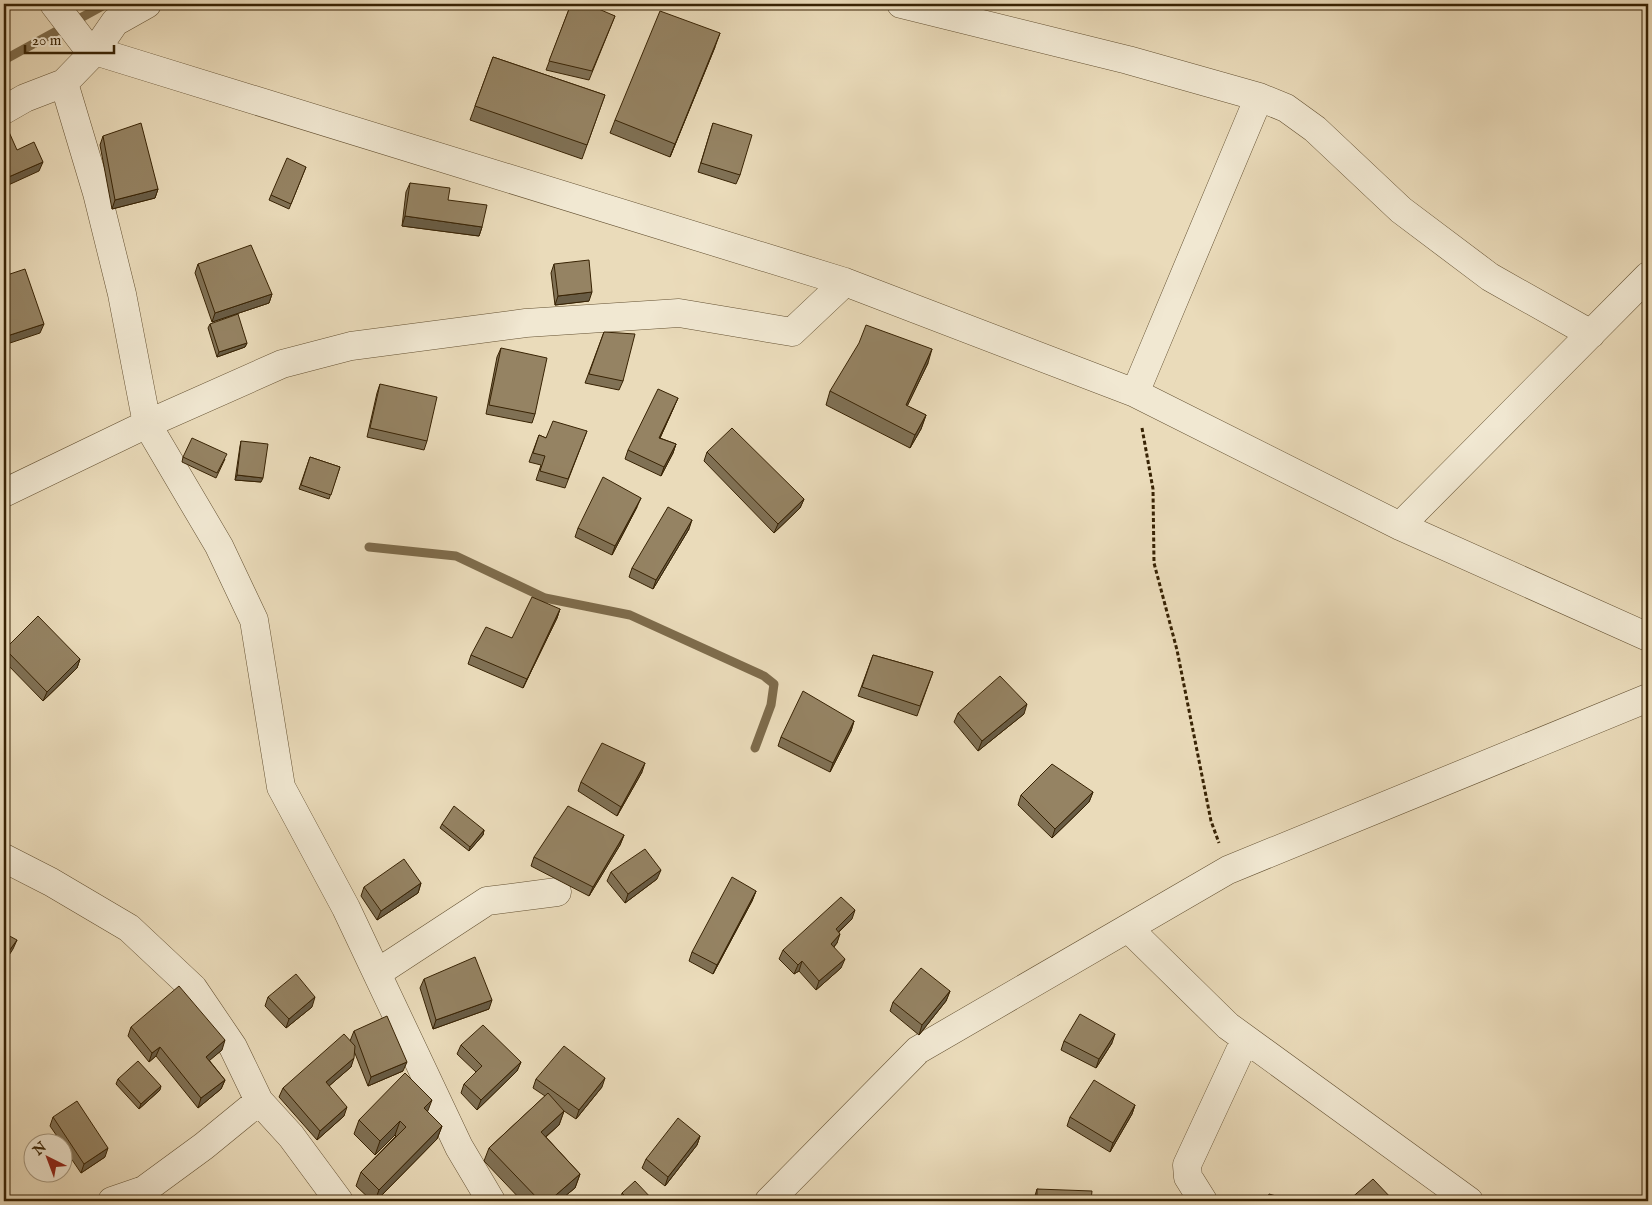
<svg xmlns="http://www.w3.org/2000/svg" width="1652" height="1205" font-family="'IM FELL English',serif">
<style>
.lines{fill:none;stroke-linecap:round;stroke-linejoin:round}
.stream{stroke:#7e6c4c;stroke-width:9}
.minor-casing{stroke:#645132;stroke-width:29}
.path{stroke:#382304;stroke-width:3;stroke-dasharray:4 2.5;stroke-linecap:butt}
.minor{stroke:#f1e8d2;stroke-width:28}
.wall{fill:#807155;stroke:#382304}
.shaded-wall{fill:#685c45;stroke:#382304}
.building{fill:#958363;stroke:#382304}
</style>
<rect width="100%" height="100%" fill="#eadbba"/>
<filter id="stains"><feTurbulence type="fractalNoise" baseFrequency=".004" numOctaves="4"/><feColorMatrix values="0 0 0 0 .2 0 0 0 0 .09 0 0 0 0 .02 0 0 0 .5 -.17"/></filter>
<radialGradient id="worn" r=".72"><stop offset=".6" stop-color="#630" stop-opacity="0"/><stop offset="1" stop-color="#630" stop-opacity=".3"/></radialGradient>
<g class="lines">
<!-- stream -->
<path class="stream" d="M4,60L106,4
M369,547L456,556L545,598L630,615L764,676L774,684L771,705L755,748"/>
<!-- minor casing -->
<g class="minor-casing">
<path id="minor" d="M54,4L83,42L95,51L845,282L1135,393L1400,526L1648,637
M901,4L1128,60L1259,97L1286,108L1315,129L1401,210L1490,277L1591,334
M64,83L97,193L122,294L147,424L219,546L254,620L281,787L346,908L459,1147L491,1201
M4,110L25,98L64,83L95,51L115,22L147,4
M1135,393L1259,97
M4,493L147,424L282,364L351,346L526,323L679,313L792,332L845,282
M1400,526L1648,276
M4,858L51,882L129,928L193,988L233,1047L259,1101L291,1136L339,1201
M1129,929L1228,1026L1469,1201
M377,973L487,901L557,892
M112,1201L144,1190L204,1146L259,1101
M769,1201L918,1050L1228,870L1648,698
M1203,1201L1188,1177L1187,1165L1245,1040"/>
</g>
<!-- path -->
<path class="path" d="M1142,428L1153,489L1154,563L1177,650L1211,821L1219,843"/>
<!-- minor -->
<use href="#minor" class="minor"/>
</g>
<!-- wall -->
<path class="wall" d="M571,4L615,16L589,80L546,70Z
M715,47L670,157L610,133L615,120Z
M493,57L605,95L582,159L470,120Z
M713,123L740,175L736,184L698,172Z
M103,136L158,189L155,198L112,209L100,145Z
M306,167L289,209L269,200L271,195Z
M410,183L448,200L482,227L479,236L402,226L406,192Z
M198,264L272,294L269,303L212,322L195,273Z
M554,264L589,301L555,305L551,273Z
M210,324L247,343L245,347L217,357L208,328Z
M604,332L623,381L619,390L585,383Z
M501,348L535,414L532,423L486,414L497,357Z
M928,363L907,406L926,415L921,429L910,448L826,405L830,391Z
M380,384L427,441L424,450L367,437L377,393Z
M674,407L660,438L676,444L673,453L661,476L625,459L628,450Z
M587,431L565,488L536,480L541,465L529,462L539,435L546,438Z
M241,441L261,482L235,480L240,446Z
M707,452L804,499L800,508L774,533L704,461Z
M183,457L225,459L216,478L182,462Z
M310,457L340,467L329,499L299,489Z
M637,507L612,555L575,537L578,528Z
M689,529L653,589L629,577L632,568Z
M560,609L557,618L523,688L468,664L471,655L512,638Z
M5,649L80,659L77,668L43,701L4,661V652Z
M873,655L933,672L917,716L858,696Z
M958,713L1024,714L978,751L954,722Z
M854,721L851,731L830,772L778,746L781,737Z
M642,772L617,816L578,791L581,782Z
M1093,792L1089,802L1052,838L1018,805L1021,795Z
M442,824L484,830L483,835L469,851L440,828Z
M624,835L620,845L589,896L531,866L534,857Z
M611,872L657,879L625,903L607,881Z
M421,883L418,893L377,920L361,896L364,887Z
M756,891L752,901L713,974L689,961L692,952Z
M852,919L839,932L837,943L834,947L841,968L816,990L799,971L794,974L779,959L783,950Z
M424,979L489,1009L433,1029L420,988Z
M950,991L946,1001L919,1035L890,1011L893,1002Z
M268,997L312,1007L286,1028L265,1006Z
M131,1027L222,1050L209,1060L225,1080L221,1089L198,1108L156,1056L149,1062L128,1036Z
M354,1031L403,1071L368,1086L354,1051L351,1067L329,1086L344,1116L317,1140L279,1097L283,1088L351,1042L350,1041Z
M1064,1041L1112,1043L1096,1068L1061,1050Z
M461,1045L521,1062L517,1071L477,1110L461,1093L464,1084L476,1072L457,1054Z
M118,1079L160,1090L139,1109L116,1084Z
M536,1079L602,1087L576,1119L564,1111L559,1125L546,1137L580,1174L575,1188L559,1201H522L484,1161L489,1148L545,1096L533,1088Z
M1135,1105L1132,1114L1110,1152L1067,1126L1070,1117Z
M427,1111L442,1126L437,1139L376,1201H372L356,1186L361,1172L396,1136L395,1135L375,1155L354,1134L359,1120Z
M53,1117L105,1157L81,1173L62,1145V1142H61L50,1126Z
M700,1136L697,1145L665,1186L642,1168L646,1159Z
M1037,1189L1091,1201H1034V1199Z
M622,1193L654,1201H624L621,1198Z"/>
<!-- shaded-wall -->
<path class="shaded-wall" d="M720,33L715,47L670,157L675,144Z
M43,162L39,171L4,187V179Z
M158,189L155,198L112,209L115,200Z
M405,216L482,227L479,236L402,226Z
M592,292L589,301L555,305L558,296Z
M272,294L269,303L212,322L215,313Z
M44,324L40,333L4,345V337Z
M247,343L245,347L217,357L219,352Z
M932,349L928,363L901,419L906,405Z
M678,398L674,407L656,447L659,438Z
M926,415L921,429L910,448L915,435Z
M676,444L673,453L661,476L664,467Z
M237,475L263,478L261,482L235,480Z
M641,498L637,507L612,555L615,546Z
M804,499L800,508L774,533L778,524Z
M692,520L689,529L653,589L656,580Z
M560,609L557,618L523,688L527,679Z
M80,659L77,668L43,701L47,692Z
M1027,704L1024,714L978,751L982,741Z
M854,721L851,731L830,772L833,763Z
M645,763L642,772L617,816L621,807Z
M1093,792L1089,802L1052,838L1055,829Z
M484,830L483,835L469,851L470,847Z
M624,835L620,845L589,896L593,887Z
M661,870L657,879L625,903L628,894Z
M421,883L418,893L377,920L381,911Z
M756,891L752,901L713,974L717,965Z
M855,910L852,919L832,938L836,929Z
M840,934L837,943L828,953L831,944Z
M17,940L13,949L4,963V958Z
M845,959L841,968L816,990L819,981Z
M802,961L799,971L794,974L798,965Z
M950,991L946,1001L919,1035L922,1025Z
M315,997L312,1007L286,1028L289,1019Z
M492,1000L489,1009L433,1029L436,1020Z
M1115,1034L1112,1043L1096,1068L1099,1059Z
M225,1040L222,1050L203,1066L206,1057Z
M160,1047L156,1056L149,1062L152,1053Z
M8,1054L4,1063V1064V1056Z
M354,1058L351,1067L322,1092L326,1082Z
M407,1062L403,1071L368,1086L371,1077Z
M521,1062L517,1071L477,1110L481,1100Z
M605,1078L602,1087L576,1119L579,1110Z
M225,1080L221,1089L198,1108L201,1098Z
M161,1086L160,1090L139,1109L141,1104Z
M432,1100L427,1113L424,1108Z
M1135,1105L1132,1114L1110,1152L1113,1143Z
M347,1107L344,1116L317,1140L320,1131Z
M564,1111L559,1125L536,1145L541,1132Z
M400,1121L395,1135L375,1155L380,1141Z
M442,1126L437,1139L376,1201H375L379,1190Z
M700,1136L697,1145L665,1186L668,1177Z
M108,1148L105,1157L81,1173L84,1164Z
M580,1174L575,1188L559,1201H549Z"/>
<!-- building -->
<path class="building" d="M571,4H587L615,16L592,71L549,61Z
M660,11L720,33L675,144L615,120Z
M493,57L605,95L587,145L475,106Z
M141,123L158,189L115,200L103,136Z
M713,123L752,135L740,175L701,163Z
M9,132L17,150L34,142L43,162L4,179V134Z
M287,158L306,167L291,204L271,195Z
M410,183L450,188L448,200L487,205L482,227L405,216Z
M251,245L272,294L215,313L198,264Z
M589,260L592,292L558,296L554,264Z
M25,269L44,324L4,337V276Z
M238,314L247,343L219,352L210,324Z
M866,325L932,349L906,405L926,415L915,435L830,391L859,343Z
M604,332L635,334L623,381L589,374Z
M501,348L547,358L535,414L489,405Z
M380,384L437,397L427,441L370,428Z
M658,389L678,398L659,438L676,444L664,467L628,450Z
M553,421L587,431L568,479L540,471L545,456L533,453L539,435L546,438Z
M732,428L804,499L778,524L707,452Z
M192,438L227,454L217,473L183,457Z
M241,441L268,444L263,478L237,475Z
M310,457L340,467L331,495L301,485Z
M603,477L641,498L615,546L578,528Z
M668,507L692,520L656,580L632,568Z
M532,597L560,609L527,679L471,655L486,627L512,638Z
M38,616L80,659L47,692L5,649Z
M873,655L933,672L920,706L862,687Z
M1000,676L1027,704L982,741L958,713Z
M803,691L854,721L833,763L781,737Z
M602,743L645,763L621,807L581,782Z
M1052,764L1093,792L1055,829L1021,795Z
M454,806L484,830L470,847L442,824Z
M568,806L624,835L593,887L534,857Z
M645,849L661,870L628,894L611,872Z
M404,859L421,883L381,911L364,887Z
M732,877L756,891L717,965L692,952Z
M841,897L855,910L836,929L840,934L831,944L845,959L819,981L802,961L798,965L783,950Z
M4,933L17,940L4,958Z
M475,957L492,1000L436,1020L424,979Z
M921,968L950,991L922,1025L893,1002Z
M296,974L315,997L289,1019L268,997Z
M179,986L225,1040L206,1057L225,1080L201,1098L160,1047L152,1053L131,1027Z
M1080,1014L1115,1034L1099,1059L1064,1041Z
M387,1016L407,1062L371,1077L354,1031Z
M483,1025L521,1062L481,1100L464,1084L482,1066L461,1045Z
M344,1034L355,1046L354,1058L326,1082L347,1107L320,1131L283,1088Z
M4,1046L8,1054L4,1056Z
M564,1046L605,1078L579,1110L536,1079Z
M138,1061L161,1086L141,1104L118,1079Z
M405,1073L432,1100L424,1108L442,1126L379,1190L361,1172L406,1127L400,1121L380,1141L359,1120Z
M1094,1080L1135,1105L1113,1143L1070,1117Z
M548,1093L564,1111L541,1132L580,1174L549,1201H540L489,1148Z
M77,1101L108,1148L84,1164L53,1117Z
M678,1118L700,1136L668,1177L646,1159Z
M1373,1179L1394,1201H1348Z
M635,1181L654,1201H630L622,1193Z
M1037,1189L1092,1191L1091,1201H1037Z
M1269,1194L1294,1201H1266Z"/>
<!-- margin -->
<rect width="1652" height="1205" fill="none" stroke="#eadbba" stroke-width="20"/>
<rect x="5" y="5" width="1642" height="1195" fill="none" stroke="#382304" stroke-width="2.5"/>
<rect x="10" y="10" width="1632" height="1185" fill="none" stroke="#382304"/>
<!-- north arrow -->
<g transform="translate(48 1158) rotate(318)"><circle r="24" fill="#f1e8d2" stroke="#a79980"/>
<path d="M0-4L9 19L0 12L-9 19Z" fill="#8f2418"/>
<text y="-8" font-size="14" font-weight="bold" text-anchor="middle" fill="#382304">N</text>
</g>
<!-- scale -->
<path d="M25 45v8h89v-8" fill="none" stroke="#382304" stroke-width="2.5"/>
<text x="32" y="45" font-size="15" fill="#382304" stroke="#f1e8d2" stroke-width="4" paint-order="stroke">20 m</text>
<rect width="100%" height="100%" filter="url(#stains)"/>
<rect width="100%" height="100%" fill="url(#worn)"/>
</svg>
